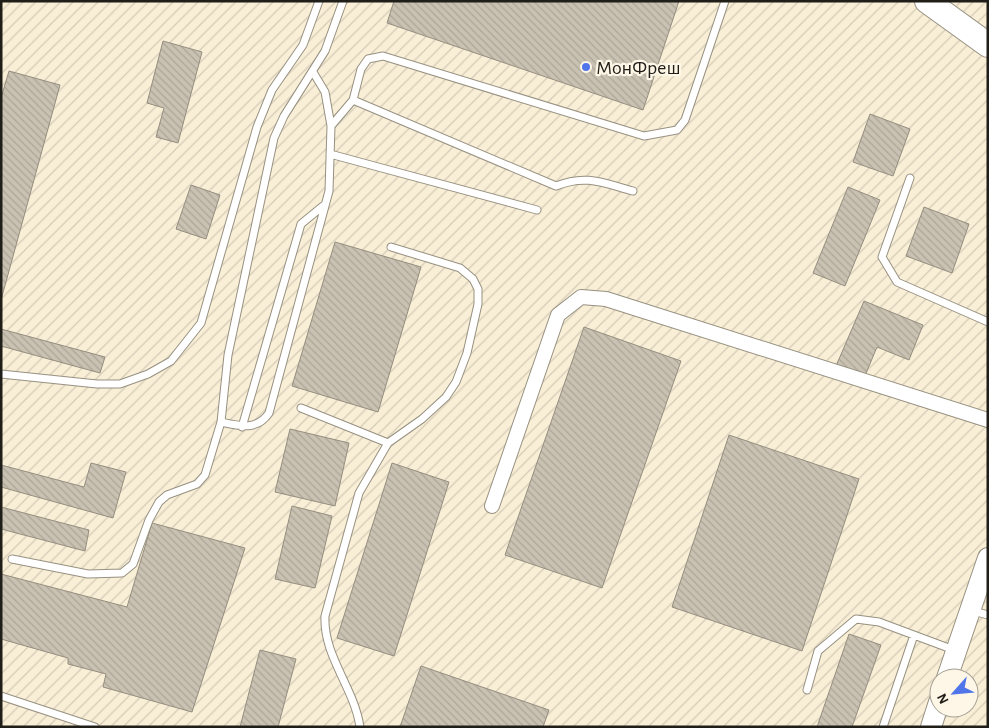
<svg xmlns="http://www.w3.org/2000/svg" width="989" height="728" font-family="'Alegreya Sans',sans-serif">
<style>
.industrial{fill:url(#industrial-furrows);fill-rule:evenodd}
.building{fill:url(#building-back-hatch);stroke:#958e7f}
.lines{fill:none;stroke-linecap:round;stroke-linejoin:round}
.service-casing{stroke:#979181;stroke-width:9}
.minor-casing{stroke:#979181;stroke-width:16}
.secondary-casing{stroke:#979181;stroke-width:22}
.trunk-casing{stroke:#979181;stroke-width:26}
.service{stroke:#fff;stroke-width:7}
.minor{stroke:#fff;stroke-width:14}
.secondary{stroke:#fff;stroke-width:20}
.trunk{stroke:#fff;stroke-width:24}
.poi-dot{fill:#4f75e9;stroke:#fef7e7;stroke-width:2}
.labels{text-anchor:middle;stroke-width:4.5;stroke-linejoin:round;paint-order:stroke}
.poi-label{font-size:20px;fill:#201e18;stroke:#fef7e7;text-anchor:start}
</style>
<defs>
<pattern id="industrial-furrows" width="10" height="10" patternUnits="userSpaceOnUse" patternTransform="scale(1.25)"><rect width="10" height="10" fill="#f9eed6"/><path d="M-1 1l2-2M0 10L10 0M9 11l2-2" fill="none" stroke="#d5ccb7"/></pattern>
<pattern id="building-back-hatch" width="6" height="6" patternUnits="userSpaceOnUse" patternTransform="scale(1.25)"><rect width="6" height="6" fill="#c9c2b2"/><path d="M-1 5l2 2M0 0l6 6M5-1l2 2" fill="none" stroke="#aca698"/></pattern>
</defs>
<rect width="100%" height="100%" fill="#fef7e7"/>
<!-- industrial -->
<path class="industrial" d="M1,1H988V727H1ZM939,678H969V708H939Z"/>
<!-- building -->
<path class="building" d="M394,1H679L643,110L387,23Z
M163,41L202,52L178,143L156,137L164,108L147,103Z
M9,71L60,85L1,300V98Z
M870,114L910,129L893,176L853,162Z
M191,185L220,195L206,239L176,229Z
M848,187L880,200L845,286L813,273Z
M924,207L969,224L952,273L906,256Z
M335,242L421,267L378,412L292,386Z
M864,301L923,325L909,360L877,347L864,378L836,366Z
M584,327L681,361L602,588L505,555Z
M1,329L105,357L100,373L1,346Z
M290,429L349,443L335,506L275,492Z
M729,435L859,479L802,651L672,607Z
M91,463L126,472L113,518L1,487V465L84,487Z
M392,463L449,482L394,656L337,638Z
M292,506L332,516L315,588L275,579Z
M1,507L89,530L85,551L1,529Z
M152,523L245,548L192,712L103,687L106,674L68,664V658L1,639V574L127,607Z
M849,634L881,645L852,727H817Z
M260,650L296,659L278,727H240Z
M421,666L549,710L543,727H400Z"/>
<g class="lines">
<!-- service casing -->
<g class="service-casing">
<path id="service" d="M353,100L556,186C586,174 603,183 633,191
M331,126L353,100L361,69L368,59L383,56L644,136L677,130L685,120L725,1
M330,154L537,210
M910,178L882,257L897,282L988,322
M1,374L97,384H120L148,374L171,361L201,323L257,127L272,90L303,45L319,1
M301,408L388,443
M221,422C239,426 257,431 269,413L329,191L331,126L325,92L313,72
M242,427L301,224L323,206
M12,559L88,574L122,573L133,564L149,520L159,502L167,495L197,484L205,475L221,422L228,355L274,138L284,116L325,51L343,1
M973,611L988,615
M807,690L818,651L856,619L879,622L954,650
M1,696L95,727
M360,727C354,687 323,656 325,616L359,493L388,443L422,419L446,397L456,382L467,353L478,304V289L473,279L460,268L391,247
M883,727L914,635"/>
</g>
<!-- minor casing -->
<g class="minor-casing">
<path id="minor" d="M492,506L558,315L581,297L606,299L988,420"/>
</g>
<!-- secondary casing -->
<g class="secondary-casing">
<path id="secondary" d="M947,678L988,558
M931,727L939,702"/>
</g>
<!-- trunk casing -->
<g class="trunk-casing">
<path id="trunk" d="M927,1L988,45"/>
</g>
<!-- service -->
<use href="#service" class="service"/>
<!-- minor -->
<use href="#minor" class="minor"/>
<!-- secondary -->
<use href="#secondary" class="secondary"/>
<!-- trunk -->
<use href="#trunk" class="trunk"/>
</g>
<!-- markers -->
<circle class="poi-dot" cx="586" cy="67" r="5"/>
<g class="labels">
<!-- poi labels -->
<g class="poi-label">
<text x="596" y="74">МонФреш</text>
</g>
</g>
<!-- border -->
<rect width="989" height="728" fill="none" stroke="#201e18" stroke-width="5"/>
<!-- north arrow -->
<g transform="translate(954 693) rotate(243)"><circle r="24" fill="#fef7e7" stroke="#a5a094"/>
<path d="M0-4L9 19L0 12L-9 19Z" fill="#4f75e9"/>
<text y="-8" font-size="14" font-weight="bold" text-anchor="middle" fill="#201e18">N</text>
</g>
</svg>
